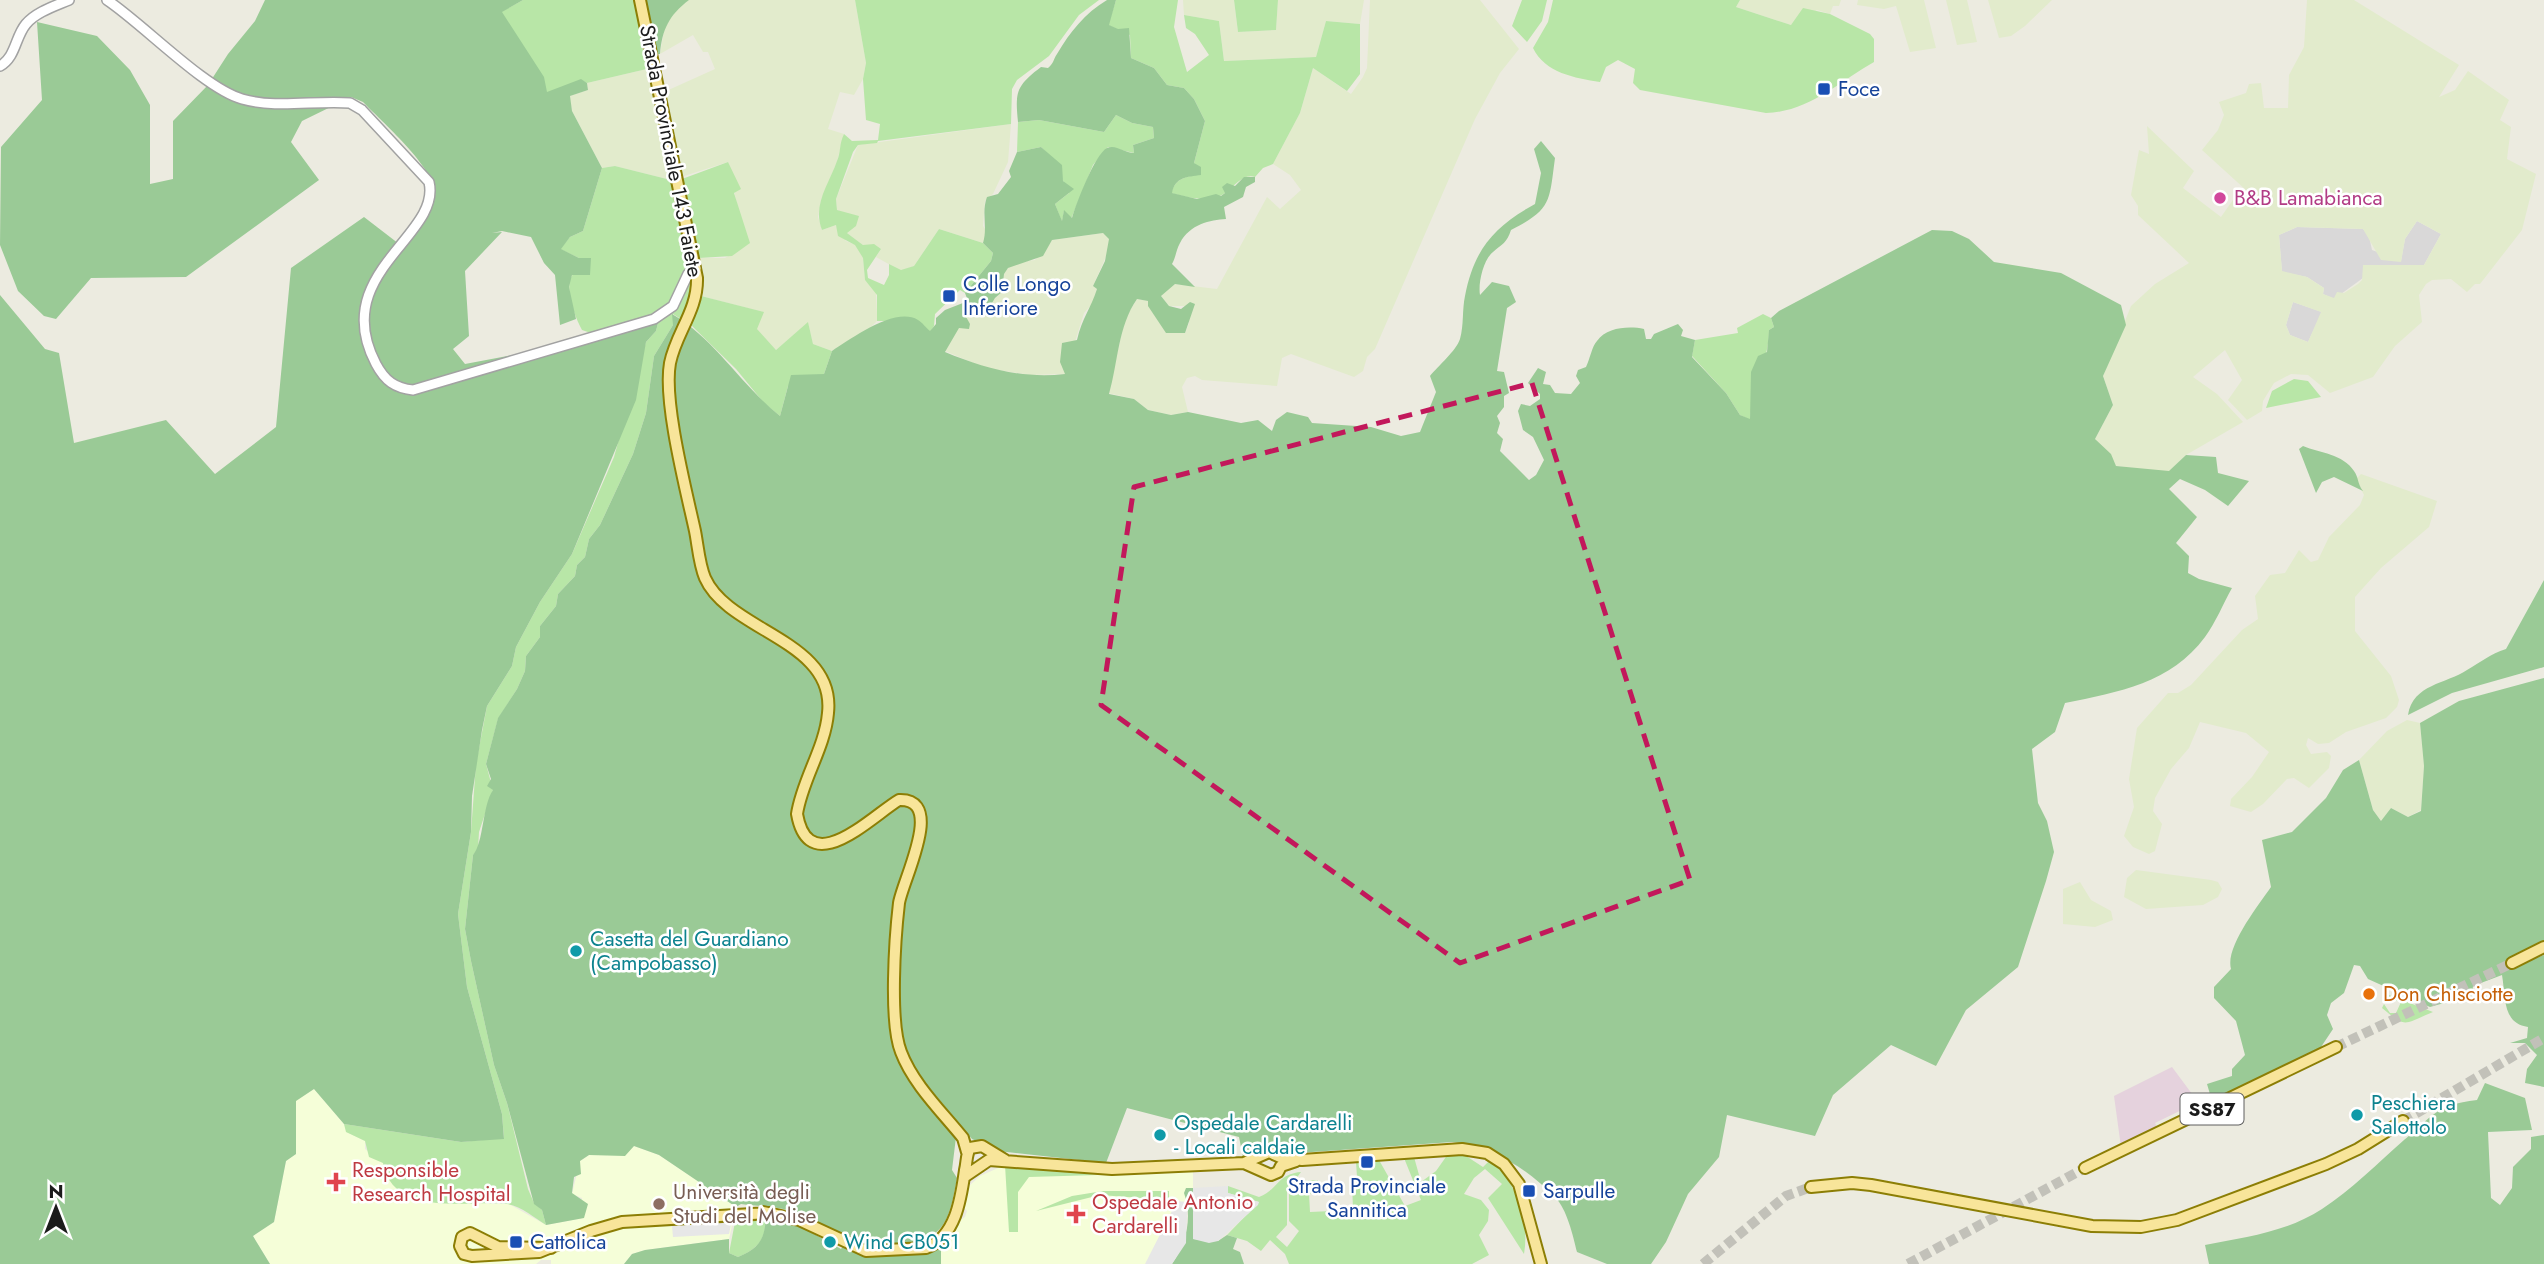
<svg xmlns="http://www.w3.org/2000/svg" width="2544" height="1264" font-family="Jost,sans-serif">
<style>
.residential{fill:#d9d8d8}
.industrial{fill:#e5d2dd}
.education{fill:#f5fed8}
.farmland{fill:#e2ebcc;fill-rule:evenodd}
.grass{fill:#b8e6a7}
.forest{fill:#9aca96;fill-rule:evenodd}
.parking{fill:#e7e7e7}
.lines{fill:none;stroke-linecap:round;stroke-linejoin:round}
.major-tunnel{stroke:#c2c1b9;stroke-width:10;stroke-dasharray:10 5;stroke-linecap:butt}
.minor-casing{stroke:#a2a2a2;stroke-width:12}
.major-casing{stroke:#8c7e05;stroke-width:14}
.minor{stroke:#fff;stroke-width:9}
.major{stroke:#f8e59a;stroke-width:10}
.marked{fill:none;stroke:#c2185b;stroke-width:5;stroke-dasharray:14 9;stroke-linejoin:round}
.transit-dot{fill:#1a4fb4;stroke:#fff;stroke-width:2.5}
.hotel-dot{fill:#d1479c;stroke:#fff;stroke-width:2.5}
.culture-dot{fill:#0f9aa8;stroke:#fff;stroke-width:2.5}
.food-dot{fill:#e8710a;stroke:#fff;stroke-width:2.5}
.health-dot{fill:#e0444e;stroke:#fff;stroke-width:2.5}
.education-dot{fill:#8d6e63;stroke:#fff;stroke-width:2.5}
.labels{text-anchor:middle;stroke-width:5;stroke-linejoin:round;paint-order:stroke}
.shield{fill:#fff;stroke:#5f5f5f;stroke-width:2}
.shield-label{font-size:19px;font-weight:bold;fill:#1b1b1b}
.transit-label{font-size:21px;fill:#164399;stroke:#fff;text-anchor:start}
.street-label{font-size:21px;fill:#1b1b1b;stroke:#fff}
.hotel-label{font-size:21px;fill:#b23c85;stroke:#fff;text-anchor:start}
.culture-label{font-size:21px;fill:#0d838f;stroke:#fff;text-anchor:start}
.food-label{font-size:21px;fill:#c56008;stroke:#fff;text-anchor:start}
.health-label{font-size:21px;fill:#be3a42;stroke:#fff;text-anchor:start}
.education-label{font-size:21px;fill:#785e54;stroke:#fff;text-anchor:start}
</style>
<rect width="100%" height="100%" fill="#ecebe0"/>
<!-- residential -->
<path class="residential" d="M2417,221L2441,234L2424,265H2381L2334,299L2323,294L2324,288L2307,277L2282,272L2279,235L2297,227L2363,229L2369,236L2372,250L2401,261L2405,239Z
M2293,302L2322,312L2308,342L2290,335L2286,325Z"/>
<!-- industrial -->
<path class="industrial" d="M2172,1067L2198,1102L2155,1123L2158,1129L2121,1147L2114,1096Z"/>
<!-- education -->
<path class="education" d="M314,1089L344,1124L347,1132L365,1141V1149L383,1163L385,1175L429,1201L509,1204L546,1225L583,1218L582,1198L572,1194L580,1161L589,1155L630,1149L634,1146L659,1155L736,1207L729,1239L645,1250L632,1254L624,1264H551V1260H541L536,1264H270L253,1236L274,1222L286,1161L296,1154L295,1101Z
M1005,1165L1099,1175L1193,1172V1188H1186L1187,1202L1172,1264H941V1248L957,1222L965,1217L967,1211L963,1207L969,1186L980,1176Z"/>
<!-- farmland -->
<path class="farmland" d="M689,0H855L866,63L863,79L854,95L840,92L828,129L844,134L837,162L821,200L818,217L822,230L836,225L846,241L856,245L863,258L865,280L876,290L877,314V321L866,332L832,351L813,344L808,323L776,350L756,329L763,312L701,296L703,282L699,258H725L749,243L740,219L728,162L681,177L664,92L715,69L708,52H703L693,35L660,54L664,30L675,9Z
M1183,0H1234L1238,32L1276,30L1278,0H1364L1360,24L1326,21L1316,57L1224,61L1219,21L1184,15Z
M1370,0H1480L1519,49L1500,73L1475,119L1375,349L1367,357L1363,371L1354,377L1291,354L1282,358L1277,386L1202,380L1195,376L1187,378L1182,387L1188,412L1171,415L1148,410L1134,399L1108,393L1125,319L1137,299L1149,301L1152,312L1185,333L1189,323L1186,306H1169L1161,296L1165,290L1175,284L1217,289L1267,197L1280,209L1301,190L1290,175L1273,164L1300,113L1313,68L1351,94L1363,77L1367,68Z
M1740,0H1841L1839,6H1833L1830,14L1817,10L1791,25L1736,7Z
M1858,0H1924L1936,48L1910,52L1896,6L1884,9L1857,5Z
M1946,0H1967L1977,42L1957,45Z
M1988,0H2052L2025,26L2011,36L1999,38Z
M2307,0H2354L2459,65L2439,97L2455,90L2468,71L2509,100L2500,120L2511,127L2507,159L2536,174L2522,230L2480,284H2475L2467,292L2451,279L2432,280L2426,284L2419,295L2422,322L2395,346L2373,377L2330,393L2308,375L2291,374L2274,383L2263,401L2262,411L2247,420L2228,400L2242,380L2225,350L2193,377L2217,394L2243,422L2186,455L2169,472L2116,466L2095,439L2113,405L2103,376L2131,306L2155,284L2189,263L2138,215V206L2131,195L2139,150L2149,154L2147,126L2194,171L2183,188L2221,217L2235,197L2247,191L2202,150L2218,130L2224,115L2219,102L2246,93L2249,84L2261,83L2264,108H2288L2289,75L2304,47ZM2417,221L2441,234L2424,265H2363L2362,280L2358,284L2344,293L2337,292L2334,298L2323,294L2324,288L2307,277L2282,271L2279,235L2297,227L2363,229L2381,260L2401,262L2405,239ZM2293,302L2321,312L2308,342L2290,335L2286,325Z
M651,68L675,181L615,166L602,168L572,111L569,96L588,90L587,83Z
M1011,124L1008,162L993,194L985,201L983,226L987,232L983,243L939,229L914,266L901,271L876,257L881,249L863,245L847,233V214L837,210L836,199L858,145Z
M1103,233L1110,239L1108,252L1093,286L1097,289L1093,303L1084,313L1065,374L1030,375L985,368L945,351L964,316L978,315L1002,292L1004,274L1008,268L1018,262L1035,260L1052,240Z
M2361,474L2437,501L2429,527L2381,568L2355,597V631L2391,676L2399,700L2397,707L2386,718L2346,732L2329,743L2318,744L2308,738L2306,745L2311,754L2327,752L2331,756L2329,768L2309,788L2294,778L2287,779L2263,804L2251,812L2230,806L2231,799L2252,777L2269,752L2246,733L2200,722L2189,748L2171,769L2155,798L2153,811L2162,824L2155,851L2149,854L2133,847L2124,836L2134,807L2129,779L2137,728L2168,693H2178L2191,685L2242,630L2258,619L2255,596L2270,575L2285,573L2299,550L2311,562L2318,560L2329,537L2360,505L2364,495L2356,479Z
M2407,720L2420,723L2424,766L2421,810L2408,817L2391,808L2382,822L2373,810L2359,760L2387,731Z
M2136,870L2211,880L2218,882L2222,889L2218,897L2203,905L2146,909L2124,897L2127,878Z
M2080,882L2091,900L2111,911L2113,920L2095,927L2063,924V889Z"/>
<!-- grass -->
<path class="grass" d="M523,0H636L651,68L587,83L581,80L547,93L501,12Z
M855,0H1099L1079,15L1049,56L1017,80L1012,89L1011,124L878,141L877,143L858,145L853,152L836,199L837,210L859,216L856,226L847,233L863,245L874,244L881,249L867,270L868,278L884,285L889,275V264L901,270L914,266L939,229L983,243L993,253L991,261L965,293L960,290L935,314L934,326L930,332C907,309 904,322 877,321V295L865,280L863,258L855,245L838,236L836,225L822,230C812,205 829,184 837,161C841,152 839,144 844,134L852,141L878,140L880,124L866,120L863,79L866,63Z
M1116,0H1178L1174,27L1187,72L1209,55L1195,34L1186,28L1184,15L1219,21L1224,61L1316,57L1326,21L1360,24V74L1347,91L1313,68L1300,113L1273,164L1263,168L1255,177C1242,173 1233,189 1222,195C1208,203 1186,197 1171,193C1176,177 1187,177 1201,174L1194,163L1205,121L1194,99L1184,88L1167,85L1154,68L1131,58L1130,35L1108,25Z
M1234,0H1278L1276,30L1238,32Z
M1522,0H1547L1542,21L1527,42L1512,26Z
M1553,0H1740L1736,7L1791,25L1803,8L1830,14L1870,34L1874,39V62C1839,82 1808,112 1766,113L1640,90L1633,83L1635,69L1618,60L1606,67L1600,82C1575,78 1545,73 1533,48L1548,22Z
M1116,115L1132,123L1153,127L1154,138L1133,145L1134,153L1108,147L1093,165L1071,219L1064,211L1062,222L1055,204L1069,193C1060,176 1056,160 1041,147L1017,152L1018,122L1039,120L1104,132Z
M728,162L741,189L734,193L750,243L732,256L699,258L682,179Z
M615,166L675,181C683,224 703,288 654,316C638,326 610,328 591,333L582,330C575,317 563,287 573,274C577,268 586,263 591,259L579,258L560,249L570,237L583,231L602,168Z
M691,281H694L684,321L673,314V325L654,356L646,413L633,454L600,525L589,539L585,557L577,565L575,576L558,594L556,606L540,626V637L526,656L525,671L517,689L498,719L486,764L493,790L479,832L478,849L473,855L465,929L471,961L494,1065L507,1103L528,1189L534,1203L542,1210L546,1225C535,1218 521,1206 507,1204C467,1200 393,1218 383,1163L369,1157L365,1141L346,1132L344,1124L461,1142L504,1138L502,1114L467,987L458,914L471,832L476,764L487,706L512,666L516,647L540,602L572,554L614,457L646,342L656,331L659,319L672,314Z
M701,296L764,312L757,329L776,350L808,322L813,344L832,351L824,374L788,386L780,416L764,403L736,369L691,325Z
M1763,314L1771,318L1774,327L1769,330C1769,361 1752,389 1750,420L1740,415L1726,393L1692,356L1695,340L1738,333L1737,328Z
M2294,379L2308,381L2321,397L2266,408L2272,391Z
M2389,995L2433,1012C2403,1024 2407,1029 2382,1008L2384,1004L2390,1013H2396L2401,1002L2386,998Z
M1448,1154H1463L1483,1167L1490,1160C1516,1181 1530,1220 1524,1254L1488,1198L1502,1184L1485,1169L1474,1178L1464,1194L1481,1200L1489,1210L1488,1221L1479,1235L1489,1255L1472,1264H1289L1285,1254L1270,1240L1261,1251L1247,1241L1227,1235L1259,1202L1228,1193V1186L1259,1197C1278,1190 1277,1174 1301,1172L1287,1191V1225L1276,1237L1287,1247L1299,1231L1289,1221V1193L1303,1181L1318,1180L1319,1193L1309,1194L1310,1212L1353,1210L1352,1181L1357,1177L1356,1162L1379,1160L1405,1206L1421,1200L1404,1158L1414,1157L1421,1182L1436,1171Z
M1005,1165L1008,1164L1098,1175L1029,1177L1018,1192V1232H1009Z
M1103,1191H1169V1200L1100,1195L1036,1211L1072,1196Z
M766,1216C766,1238 760,1248 738,1257L729,1253L736,1217Z"/>
<!-- forest -->
<path class="forest" d="M265,0H523L502,12L544,77L547,92L581,79L587,83L588,90L570,96L572,111L602,168L583,231L570,237L561,249L579,258H591L590,275H572L569,287L576,319L560,325L555,275L544,263L531,237L502,231L492,233L502,232L465,271L469,336L453,349L465,364L619,335L659,319L656,331L646,342L636,400L572,554L540,602L516,647L512,666L487,706L482,730L472,796L471,832L458,914L467,987L502,1114L504,1139L461,1142L344,1124L314,1089L296,1101V1154L286,1161L274,1222L253,1236L270,1264H0V295L45,349L59,353L74,443L166,420L215,474L276,427L291,268L364,217L403,247C414,233 433,214 435,196C438,170 381,121 363,102L351,97L302,121L291,142L319,180L186,277L91,278L56,319L44,316L18,291L0,245L1,147L42,100L37,22L97,36L130,70L150,105V184L173,179V121L208,85L228,54L255,21Z
M645,0H689C669,15 662,30 660,54H657Z
M1107,0H1116L1109,25L1118,29L1129,28L1131,58L1154,68L1167,85L1184,88L1194,99L1205,121L1194,163L1201,167V175C1187,177 1175,177 1172,193L1197,199L1216,194L1221,196L1225,193L1222,187L1227,183L1235,186L1244,177H1255V182L1246,187L1243,197L1224,207L1226,219C1210,220 1190,224 1180,243C1176,250 1176,257 1172,264L1195,287L1175,284L1161,296L1169,306L1181,309L1190,302L1195,304L1185,333H1166L1148,306V301L1137,299C1118,326 1118,363 1109,394L1134,399L1148,410L1171,415L1188,412L1241,423L1258,420L1272,431L1276,420L1287,412L1308,417L1312,423L1371,427L1401,436L1420,432L1436,392L1430,376C1438,366 1456,351 1460,339C1464,325 1462,310 1465,296C1474,250 1493,227 1535,204L1541,173L1534,149L1541,141L1555,158C1549,202 1552,209 1511,230C1507,243 1502,244 1493,252C1483,260 1478,284 1480,295L1492,282L1509,286L1516,302L1507,308L1497,371L1504,372L1509,393L1504,396V407L1497,416L1500,423L1497,433L1503,439L1500,451L1529,480L1536,475L1544,460L1533,437L1523,430L1518,411L1521,404L1530,406L1540,399V394L1528,383L1538,368L1546,372L1543,384L1550,385L1555,393L1571,394L1580,383L1576,376L1578,370L1586,367C1590,359 1592,346 1597,341C1607,327 1629,326 1644,329L1646,339H1651L1654,334L1678,324L1683,330L1681,336L1695,340L1692,357L1726,393L1740,415L1750,419L1751,372L1758,356L1767,352L1769,330L1774,327L1771,318L1779,311L1932,230L1952,231L1969,239L1994,262L2061,273L2121,305L2126,325L2103,376L2113,405L2095,439L2111,454L2116,466L2169,471L2186,455L2216,457L2218,473L2249,481L2228,506L2205,490L2180,479L2169,489L2197,517L2176,543L2189,556L2188,573L2199,579L2232,588C2223,604 2216,622 2205,637C2171,683 2119,692 2065,703L2055,732L2032,749L2038,803L2047,821L2054,852L2046,881L2018,967L1966,1010L1936,1066L1891,1045L1833,1095L1815,1136L1727,1115L1719,1157L1688,1194L1666,1242L1651,1264H1607L1577,1252C1573,1236 1567,1209 1555,1197C1526,1168 1493,1147 1452,1142L1243,1157L1239,1137L1127,1108L1106,1163L998,1151L972,1139L922,1079L915,1081L956,1137L952,1170L957,1178C950,1216 946,1241 902,1244C847,1248 836,1228 790,1211C775,1206 756,1206 741,1204L736,1207L659,1155L634,1146L625,1156L589,1155L580,1161L581,1174L574,1177L572,1193L588,1204L584,1218L546,1225L542,1210L534,1204L507,1103L494,1065L471,961L465,929L473,855C484,842 482,806 493,790L487,786L491,779L486,764L498,718L517,689L525,671L526,656L540,637V626L556,606L558,594L575,576L577,565L585,557L589,539L600,525L633,454L646,413L654,356L673,325L672,314C716,340 741,385 780,416L791,375L824,374L832,351C851,339 895,306 918,320C922,322 926,328 930,331L936,324V318L945,310L968,301L965,293L991,261L993,253L983,243C988,227 981,213 987,197L998,194L1011,177L1009,171L1017,152L1041,147L1062,165L1063,181L1074,189L1055,204L1062,221L1064,210L1072,218C1076,204 1095,154 1107,148C1116,144 1124,153 1134,153L1133,145L1154,138L1153,127L1132,123L1116,115L1104,132L1039,120L1018,122C1015,92 1016,86 1041,67L1048,68C1054,63 1053,60 1057,54C1070,32 1085,13 1107,0ZM1103,233L1109,239L1105,261L1093,286L1097,289C1091,308 1082,318 1077,340L1062,343L1060,362L1065,374C1022,379 984,368 945,352L959,328L969,329L970,324L965,315L986,313L995,298L1002,292L1004,274L1008,268L1043,256L1052,240Z
M2303,446C2320,453 2343,454 2354,471C2359,478 2357,483 2363,491L2334,477L2322,482L2316,493L2299,449Z
M2544,580V667L2452,693L2408,715C2413,684 2446,684 2467,670C2481,662 2490,654 2506,649Z
M2544,678V941L2509,961L2514,967L2544,955V1087L2525,1083L2527,1069L2537,1055L2525,1043H2510L2527,1038L2528,1027C2502,1023 2506,998 2502,975L2473,986L2472,995L2430,1007L2368,979L2360,966L2354,965L2344,993L2331,1003L2327,1015L2333,1029L2319,1050L2212,1101L2207,1084L2232,1076V1069L2245,1055L2236,1021L2214,998V987L2231,969C2225,947 2258,906 2271,887L2262,840L2292,832L2326,798L2343,770L2359,760L2373,810L2381,821L2391,808L2408,817L2421,811L2424,766L2420,723L2459,701Z
M2485,1083L2525,1098L2532,1130L2488,1132L2491,1198L2500,1205L2512,1188L2513,1167L2531,1149V1137L2544,1135V1264H2209L2205,1245C2245,1237 2287,1232 2322,1209C2351,1190 2378,1163 2404,1140C2434,1116 2434,1105 2477,1100Z
M1186,1188H1193V1239L1218,1241L1227,1235L1237,1238L1233,1249L1240,1252L1244,1264H1172C1186,1243 1193,1218 1184,1193Z
M766,1216L796,1224L841,1249L843,1246C874,1262 908,1255 941,1248V1264H624L632,1254L645,1250L729,1239V1253L738,1257C760,1248 765,1238 766,1216Z"/>
<!-- parking -->
<path class="parking" d="M1228,1186V1193L1259,1202L1258,1205L1218,1241L1209,1243L1193,1239V1188Z
M1177,1201L1187,1202L1186,1243L1172,1264H1145Z
M732,1220L729,1234L673,1237L672,1226Z"/>
<g class="lines">
<!-- major-tunnel -->
<path class="major-tunnel" d="M2336,1047L2512,963
M2403,1121L2544,1038
M1703,1264L1786,1196L1811,1187
M1908,1264L2085,1168"/>
<!-- minor casing -->
<g class="minor-casing">
<path id="minor" d="M107,0C143,24 204,88 242,99C277,109 315,100 350,103L362,110L429,182C442,236 328,273 376,364C385,381 395,388 413,390L654,319L673,306L688,274L696,268
M0,66C16,57 15,37 26,24C36,12 55,6 69,0"/>
</g>
<!-- major casing -->
<g class="major-casing">
<path id="major" d="M640,0L697,278C698,310 676,333 670,363C663,401 686,490 695,531C698,546 699,564 705,578C729,632 836,640 828,713C825,748 802,780 797,814C809,882 873,815 899,800C946,798 903,879 899,903C895,937 889,1022 901,1052C913,1084 942,1112 963,1138L967,1152
M2512,963L2544,947
M1244,1163L1271,1175L1278,1172L1281,1166L1296,1161
M2085,1168L2336,1047
M964,1177L989,1160L1112,1169L1244,1163L1269,1152L1280,1157L1302,1160L1462,1149L1487,1153L1504,1164L1519,1184L1541,1264
M1811,1187L1852,1183L1871,1185L2092,1226L2141,1227L2177,1220L2326,1164L2358,1149L2403,1121
M763,1212L799,1220L866,1251L926,1248C956,1237 961,1198 965,1170C967,1162 966,1155 970,1148L982,1146L1005,1160
M551,1248L498,1247L470,1233L462,1237L460,1246L464,1254L472,1256L539,1252L591,1231L622,1222L770,1213"/>
</g>
<!-- minor -->
<use href="#minor" class="minor"/>
<!-- major -->
<use href="#major" class="major"/>
</g>
<!-- marked area -->
<path class="marked" d="M1532,383L1690,880L1460,963L1101,705L1134,487Z"/>
<!-- markers -->
<g class="transit-dot">
<rect x="1817" y="82" width="14" height="14" rx="3.5"/>
<rect x="942" y="289" width="14" height="14" rx="3.5"/>
<rect x="1360" y="1155" width="14" height="14" rx="3.5"/>
<rect x="1522" y="1184" width="14" height="14" rx="3.5"/>
<rect x="509" y="1235" width="14" height="14" rx="3.5"/>
</g>
<circle class="hotel-dot" cx="2220" cy="198" r="7"/>
<g class="culture-dot">
<circle cx="576" cy="951" r="7"/>
<circle cx="2357" cy="1115" r="7"/>
<circle cx="1160" cy="1135" r="7"/>
<circle cx="830" cy="1242" r="7"/>
</g>
<circle class="food-dot" cx="2369" cy="994" r="7"/>
<g class="health-dot">
<path d="M332.5 1171.5h7v7h7v7h-7v7h-7v-7h-7v-7h7z"/>
<path d="M1072.5 1203.5h7v7h7v7h-7v7h-7v-7h-7v-7h7z"/>
</g>
<circle class="education-dot" cx="659" cy="1204" r="7"/>
<g class="labels">
<!-- shield labels -->
<rect class="shield" x="2180.5" y="1093.5" width="63" height="31" rx="5"/>
<g class="shield-label">
<text x="2212" y="1116">SS87</text>
</g>
<!-- transit labels -->
<g class="transit-label">
<text x="1838" y="96">Foce</text>
<text x="963" y="291">Colle Longo<tspan x="963" dy="24">Inferiore</tspan></text>
<text x="1367" y="1193" text-anchor="middle">Strada Provinciale<tspan x="1367" dy="24">Sannitica</tspan></text>
<text x="1543" y="1198">Sarpulle</text>
<text x="530" y="1249">Cattolica</text>
</g>
<!-- street labels -->
<g class="street-label">
<text transform="translate(671 151) rotate(79)" y="7">Strada Provinciale 143 Faiete</text>
</g>
<!-- hotel labels -->
<g class="hotel-label">
<text x="2234" y="205">B&amp;B Lamabianca</text>
</g>
<!-- culture labels -->
<g class="culture-label">
<text x="590" y="946">Casetta del Guardiano<tspan x="590" dy="24">(Campobasso)</tspan></text>
<text x="2371" y="1110">Peschiera<tspan x="2371" dy="24">Salottolo</tspan></text>
<text x="1174" y="1130">Ospedale Cardarelli<tspan x="1174" dy="24">- Locali caldaie</tspan></text>
<text x="844" y="1249">Wind CB051</text>
</g>
<!-- food labels -->
<g class="food-label">
<text x="2383" y="1001">Don Chisciotte</text>
</g>
<!-- health labels -->
<g class="health-label">
<text x="352" y="1177">Responsible<tspan x="352" dy="24">Research Hospital</tspan></text>
<text x="1092" y="1209">Ospedale Antonio<tspan x="1092" dy="24">Cardarelli</tspan></text>
</g>
<!-- education labels -->
<g class="education-label">
<text x="673" y="1199">Università degli<tspan x="673" dy="24">Studi del Molise</tspan></text>
</g>
</g>
<!-- north arrow -->
<g transform="translate(56 1208)" stroke="#ffffff" stroke-width="5" paint-order="stroke">
<path d="M0-5L12 26L0 18L-12 26Z" fill="#1b1b1b"/>
<text y="-10" font-size="19" font-weight="bold" text-anchor="middle" fill="#1b1b1b">N</text>
</g>
</svg>
